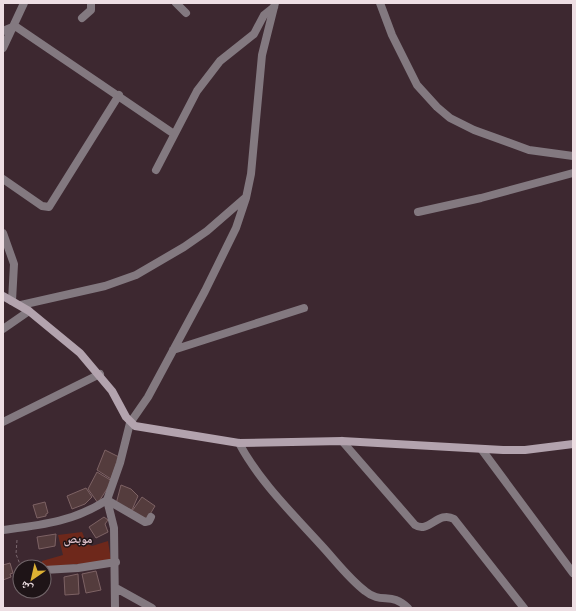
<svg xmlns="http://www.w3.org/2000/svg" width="576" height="611" font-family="'Work Sans','Noto Naskh Arabic',sans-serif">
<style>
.green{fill:#6e281b}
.building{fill:#543c3d;stroke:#7d6264}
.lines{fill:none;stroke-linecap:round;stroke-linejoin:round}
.path{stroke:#79666d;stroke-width:1;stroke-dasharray:3 2;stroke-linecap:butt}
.street{stroke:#837980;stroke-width:8}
.secondary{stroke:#b3a3ae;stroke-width:8}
.labels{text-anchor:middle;stroke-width:3;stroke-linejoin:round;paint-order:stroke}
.quarter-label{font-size:12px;font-weight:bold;fill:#d9bdc6;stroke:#1e1417}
</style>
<rect width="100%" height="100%" fill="#3d2830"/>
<!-- green -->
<path class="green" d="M82,532L87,544L92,546L108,541L111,560L102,562L42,567V561L63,555L58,535Z"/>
<!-- building -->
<path class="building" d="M105,450L119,457L111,479L97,470Z
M97,472L112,481L98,503L88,489Z
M121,485L131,489L138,496L132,510L116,504Z
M86,488L92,497L85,504L72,509L67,496Z
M142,497L155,506L146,521L132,511Z
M45,502L48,513L46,514V516L37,518L33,505Z
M104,517L108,520L105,524L108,532L96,538L89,527Z
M56,534L55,546L39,549L37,537Z
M10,563L13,573L10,574L11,577L3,580V565Z
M96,571L101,590L86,593L82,574Z
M78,574L79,594L65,595L64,577Z"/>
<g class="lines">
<!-- path -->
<path class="path" d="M17,540L16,554L21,567"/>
<!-- street -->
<path class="street" d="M176,3L186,13
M380,3L392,35L417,85L437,107L450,118L474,130L529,150L573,156
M82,18L91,10V3
M3,31L15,26L174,134
M3,48L24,3
M156,170L197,91L220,61L254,34L264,15L274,7
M3,179L42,206L49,207L119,95
M418,212L481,198L573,173
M3,233L14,264L12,301
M21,305L105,286L136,275L184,247L207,231L245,198
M3,329L29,311
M173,350L304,308
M3,422L100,374
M342,441L415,525C429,534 438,510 454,519L524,608
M239,443C259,481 292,513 321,545C335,560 348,578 365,591C382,605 391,591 408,608
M482,450L573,573
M3,530C42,525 73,522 107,500L145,522L149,521L151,517
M44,570L78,568L116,562
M116,588L152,608
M115,608L114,528L107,500L120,463L130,423L148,397L205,291L236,228L246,198L251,174L262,55L275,3"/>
<!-- secondary -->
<path class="secondary" d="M3,296L29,311L80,353L112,391L126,417L135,426L239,443L342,441L503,450H525L573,444"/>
</g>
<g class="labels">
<!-- quarter labels -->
<g class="quarter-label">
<text x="78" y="543">موبص</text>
</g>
</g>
<!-- border -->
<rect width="576" height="611" fill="none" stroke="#eddee3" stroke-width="8"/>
<!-- north arrow -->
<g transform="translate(32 579) rotate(214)"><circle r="19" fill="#1e1417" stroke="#716569"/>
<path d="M0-3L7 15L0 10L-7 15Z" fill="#ddb133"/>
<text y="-6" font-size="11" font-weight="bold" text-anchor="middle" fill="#eddee3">ش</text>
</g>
</svg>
